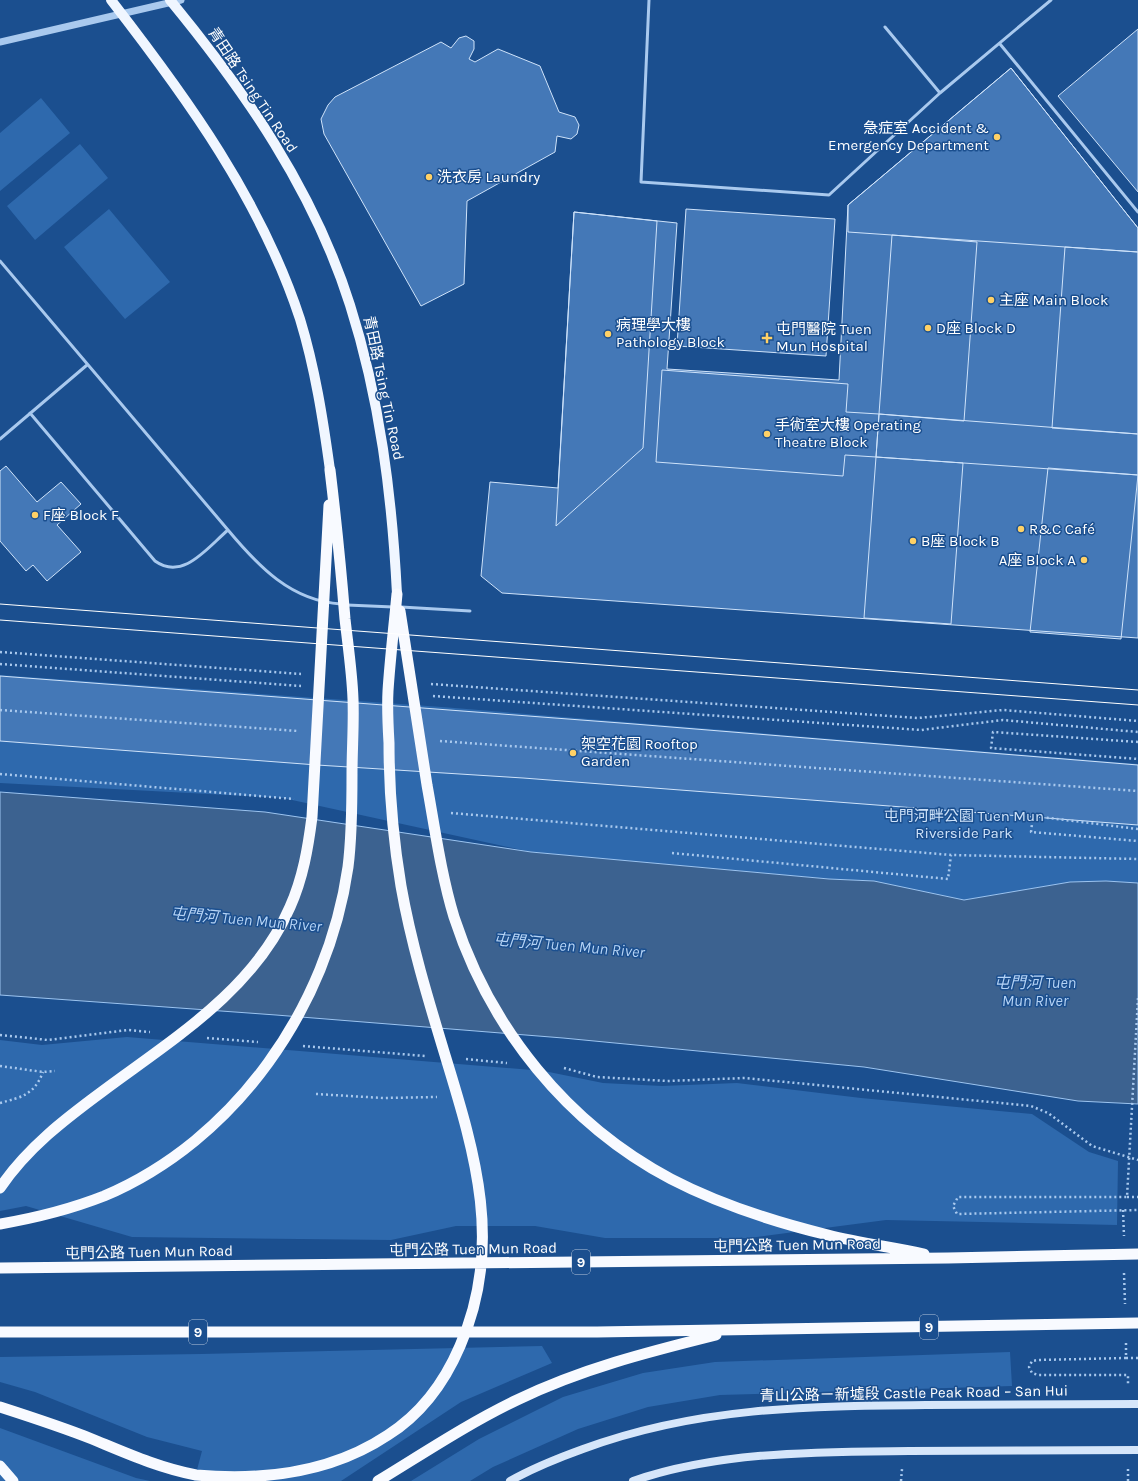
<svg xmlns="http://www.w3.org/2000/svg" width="1138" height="1481" font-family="Karla,'Noto Sans TC',sans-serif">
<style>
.green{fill:#2e69ad}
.water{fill:#3c6290;stroke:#9cc4f0}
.building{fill:#4478b7;stroke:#cfe3fa}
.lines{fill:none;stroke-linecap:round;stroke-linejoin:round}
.path{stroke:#a9c9ee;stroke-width:2.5;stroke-dasharray:2 3;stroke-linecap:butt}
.service{stroke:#a9c9ee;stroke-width:3}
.tertiary{stroke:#a9c9ee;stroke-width:7}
.secondary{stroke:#d6e6fa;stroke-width:8}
.primary{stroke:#f0f6ff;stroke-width:10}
.trunk{stroke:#f8faff;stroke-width:11}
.tram{stroke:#fff;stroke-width:1}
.poi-dot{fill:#ffd166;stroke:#1b4f8f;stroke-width:1.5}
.labels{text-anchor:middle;stroke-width:3;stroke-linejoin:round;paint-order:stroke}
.shield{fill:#1b4f8f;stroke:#bbcadd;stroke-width:1}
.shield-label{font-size:14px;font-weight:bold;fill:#fff}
.street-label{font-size:15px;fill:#fff;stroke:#1b4f8f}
.poi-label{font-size:15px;fill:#fff;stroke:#1b4f8f;text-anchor:start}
.park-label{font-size:15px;fill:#cfe3fa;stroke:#1b4f8f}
.water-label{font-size:16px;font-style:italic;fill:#b5d3f5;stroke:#1b4f8f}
</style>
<rect width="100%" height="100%" fill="#1b4f8f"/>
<!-- green -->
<path class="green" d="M41,98L70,133L0,191V133Z
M80,144L108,178L35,240L7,206Z
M109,209L170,282L125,319L64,247Z
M0,675L442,707L1138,764V883L1106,881L1070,882L964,900L874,881L829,879L531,852L283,798L0,783Z
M127,1037L544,1071L603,1083L662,1086L737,1083L861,1098L1032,1114L1089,1152L1118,1161L1117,1225L886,1220L749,1238H605L535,1226H456L391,1240L132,1237L26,1206L0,1211V1040L42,1045Z
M542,1346L552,1363L461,1402L341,1481H194L202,1451L147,1437L35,1392L0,1382V1357L201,1354Z
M1010,1352L1012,1386L720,1395L648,1407L578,1429L493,1467L470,1481H411L479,1439L563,1397L643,1373L715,1362Z
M0,1428L136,1478L150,1481H0Z"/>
<!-- water -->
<path class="water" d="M0,792L265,812L531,852L829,879L874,881L964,900L1070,882L1106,881L1138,883V1104L1078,1101L864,1067L563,1038L276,1015L0,995Z"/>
<!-- building -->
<path class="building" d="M1138,29V192L1058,96Z
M466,36L474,41V49L469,59L475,62L498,49L540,66L559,112L575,117L579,125L577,134L571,139L557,136L555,152L467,201L464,284L421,306L324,134L321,119L328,105L335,97L441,42L451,48L459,38Z
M1011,68L1138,228V252L848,232V205Z
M1011,68L1138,228V638L502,593L481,576L490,482L558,488L574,212L677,223L667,369L839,380L848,205Z
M686,209L835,219L826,356L677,346Z
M574,212L657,221L643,448L556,526Z
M892,235L977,242L964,421L879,414Z
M1065,247L1138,252V434L1052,428Z
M662,370L848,384L846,412L879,414L876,457L845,455L843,476L656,462Z
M879,414L1138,434V475L876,457Z
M876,457L963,463L951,624L864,618Z
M6,466L37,502L61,482L81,504L57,525L81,552L47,581L33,565L26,571L0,541V471Z
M1048,468L1138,475L1121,639L1030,632Z
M0,676L634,724L1138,765V825L523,778L317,765L0,741Z"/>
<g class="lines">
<!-- path -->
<path class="path" d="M0,652L301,674
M0,664L301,686
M431,684L918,718L1003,710L1138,721
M433,696L921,730L1003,720L1138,732
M0,710L298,731
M440,741L1138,791
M1138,742L993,732L991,748L1138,759
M0,774L294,799
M451,813L951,855L1138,859
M1138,829L1033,816L1031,832L1138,841
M672,853L948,879L951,855
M1138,998L1127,1197H958L953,1206L957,1214L1138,1210
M0,1035L48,1040L128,1030L150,1032
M207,1038L258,1042
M303,1046L425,1056
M466,1059L507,1063
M0,1066L43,1072L55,1071
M564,1068L597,1077L667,1081L745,1078L1031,1106L1048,1113L1092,1146L1138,1160
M316,1094L383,1098L437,1097
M0,1103C22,1097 34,1095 43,1072
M1127,1197H1138
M1123,1210L1124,1236
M1124,1273L1125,1304
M1126,1343V1358L1038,1360L1032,1361L1029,1367L1032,1373L1038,1375H1128V1386
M1126,1358H1138
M1128,1469V1481
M901,1481L902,1469"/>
<!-- service -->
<path class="service" d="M649,0L641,182L829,195L940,93L1051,0
M885,27L940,93
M1000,44L1138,212
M0,261L228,530C207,548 183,581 155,561L30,413
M0,439L87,365
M228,530C258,566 291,601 341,604
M347,605L393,607
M401,607L470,611"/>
<!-- tertiary -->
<path class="tertiary" d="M0,42L181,0"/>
<!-- secondary -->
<path class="secondary" d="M510,1481C533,1468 558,1458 583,1449C697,1407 807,1406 926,1405C996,1405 1067,1404 1138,1404
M633,1481C720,1451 818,1452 909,1451C985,1451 1062,1450 1138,1450"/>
<!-- primary -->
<path class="primary" d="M111,0C187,98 261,200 300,319C315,368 323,419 330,470
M170,0C245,91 314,191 350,305C380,399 392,496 397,594"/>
<!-- trunk -->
<path class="trunk" d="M400,611C409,669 418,727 427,785C435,829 441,874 454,917C490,1028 567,1124 671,1179C719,1204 775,1222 828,1235C859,1243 892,1247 924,1254
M0,1188C27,1148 65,1119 103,1091C173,1039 254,990 290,907C303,878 308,848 312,817L329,505
M0,1224C35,1218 71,1209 104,1196C236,1140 328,1007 348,867C352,836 352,805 352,774C352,749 354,723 353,699C352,672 348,646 345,619C341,569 336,520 330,470
M0,1268L948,1258L1138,1254
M0,1332H597L1138,1323
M0,1407C31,1417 62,1427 92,1439C126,1453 159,1468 196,1475C264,1481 331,1473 388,1435C421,1414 445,1381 460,1346C504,1246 475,1153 445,1055C428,999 411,943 401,886C393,838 389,791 389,743C388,726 387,709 388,691C390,659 394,627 397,594
M0,1466L13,1481
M378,1481C424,1453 469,1423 517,1400C581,1369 648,1352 716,1335"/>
<!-- tram -->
<path class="tram" d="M0,604L1138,690
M0,620L1138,705"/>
</g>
<!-- markers -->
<g class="poi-dot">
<circle cx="997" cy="137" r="4"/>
<circle cx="429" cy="177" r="4"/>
<circle cx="991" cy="300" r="4"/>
<circle cx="928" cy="328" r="4"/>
<circle cx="608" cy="334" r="4"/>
<path d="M765 332h4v4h4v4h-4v4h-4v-4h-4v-4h4z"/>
<circle cx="767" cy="434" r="4"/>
<circle cx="35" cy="515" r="4"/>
<circle cx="1021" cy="529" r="4"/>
<circle cx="913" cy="541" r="4"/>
<circle cx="1084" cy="560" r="4"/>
<circle cx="573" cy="753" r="4"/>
</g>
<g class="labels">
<!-- shield labels -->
<g class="shield">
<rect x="572" y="1250" width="18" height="24" rx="3"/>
<rect x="920" y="1315" width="18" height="24" rx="3"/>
<rect x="189" y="1320" width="18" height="24" rx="3"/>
</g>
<g class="shield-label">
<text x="581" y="1267">9</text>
<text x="929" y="1332">9</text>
<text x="198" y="1337">9</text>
</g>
<!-- street labels -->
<g class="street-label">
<text transform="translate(253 90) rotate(56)" y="5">青田路 Tsing Tin Road</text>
<text transform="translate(384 388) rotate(78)" y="5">青田路 Tsing Tin Road</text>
<text transform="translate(797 1245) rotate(-1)" y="5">屯門公路 Tuen Mun Road</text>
<text transform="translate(473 1249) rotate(-1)" y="5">屯門公路 Tuen Mun Road</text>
<text transform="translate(149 1252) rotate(-1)" y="5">屯門公路 Tuen Mun Road</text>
<text transform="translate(914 1393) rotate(-1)" y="5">青山公路－新墟段 Castle Peak Road – San Hui</text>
</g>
<!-- poi labels -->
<g class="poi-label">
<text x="989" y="133" text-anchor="end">急症室 Accident &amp;<tspan x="989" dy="17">Emergency Department</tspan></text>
<text x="437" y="182">洗衣房 Laundry</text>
<text x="999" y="305">主座 Main Block</text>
<text x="616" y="330">病理學大樓<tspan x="616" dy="17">Pathology Block</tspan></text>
<text x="936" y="333">D座 Block D</text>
<text x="776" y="334">屯門醫院 Tuen<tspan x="776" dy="17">Mun Hospital</tspan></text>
<text x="775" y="430">手術室大樓 Operating<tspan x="775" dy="17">Theatre Block</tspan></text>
<text x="43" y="520">F座 Block F</text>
<text x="1029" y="534">R&amp;C Café</text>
<text x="921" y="546">B座 Block B</text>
<text x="1076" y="565" text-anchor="end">A座 Block A</text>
<text x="581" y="749">架空花園 Rooftop<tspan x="581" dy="17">Garden</tspan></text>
</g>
<!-- park labels -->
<g class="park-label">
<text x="964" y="821">屯門河畔公園 Tuen Mun<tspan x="964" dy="17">Riverside Park</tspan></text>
</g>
<!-- water labels -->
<g class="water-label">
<text transform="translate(246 919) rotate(5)" y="6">屯門河 Tuen Mun River</text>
<text transform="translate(569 945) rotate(5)" y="6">屯門河 Tuen Mun River</text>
<text x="1035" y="988">屯門河 Tuen<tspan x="1035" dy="18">Mun River</tspan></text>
</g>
</g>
</svg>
